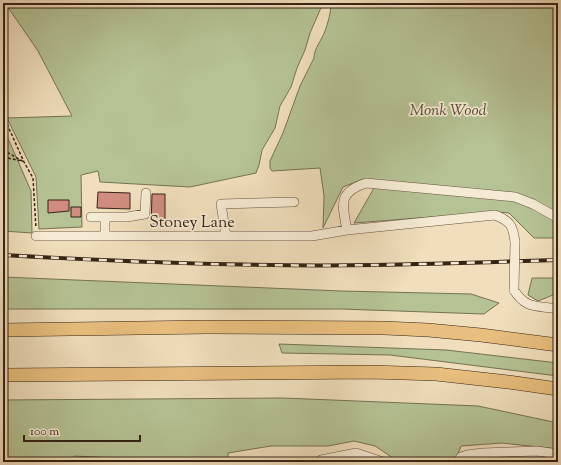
<svg xmlns="http://www.w3.org/2000/svg" width="561" height="465" font-family="'Sorts Mill Goudy',serif">
<style>
.green{fill:#b5c294;stroke:#757254}
.building{fill:#d08d7f;stroke:#352314}
.lines{fill:none;stroke-linecap:round;stroke-linejoin:round}
.minor-casing{stroke:#64523e;stroke-width:10}
.highway-casing{stroke:#352314;stroke-width:14}
.path{stroke:#352314;stroke-width:1.5;stroke-dasharray:3 2;stroke-linecap:butt}
.minor{stroke:#f5ead3;stroke-width:9}
.highway{stroke:#e8bf7e;stroke-width:13}
.rail-casing{stroke:#352314;stroke-width:4}
.rail{stroke:#f5ead3;stroke-width:2.5;stroke-dasharray:8;stroke-linecap:butt}
.minor-bridge-casing{stroke:#64523e;stroke-width:10;stroke-linecap:butt}
.minor-bridge{stroke:#f5ead3;stroke-width:9}
.labels{text-anchor:middle;stroke-width:3.5;stroke-linejoin:round;paint-order:stroke}
.park-label{font-size:16px;font-style:italic;fill:#554b34;stroke:#f5ead3}
.street-label{font-size:16px;fill:#352314;stroke:#f5ead3}
</style>
<rect width="100%" height="100%" fill="#f0debc"/>
<filter id="stains"><feTurbulence type="fractalNoise" baseFrequency=".005" numOctaves="4"/><feColorMatrix values="0 0 0 0 .2 0 0 0 0 .09 0 0 0 0 .02 0 0 0 .5 -.17"/></filter>
<radialGradient id="worn" r=".72"><stop offset=".6" stop-color="#630" stop-opacity="0"/><stop offset="1" stop-color="#630" stop-opacity=".3"/></radialGradient>
<!-- green -->
<path class="green" d="M5,3H323L310,33L305,50L297,68L291,87L280,106L275,128L262,150L259,165L256,173L190,187L100,182L98,171L81,175L82,227L39,229L36,177L7,118L72,116L38,51Z
M331,3H558V238H534L509,213L496,212L354,223L374,188L363,179L343,187L323,228L324,196L320,168L272,171L270,168V161L283,133L300,86L314,58C314,48 322,40 325,31C328,23 331,12 331,3Z
M3,127L31,191L32,233L3,231Z
M3,277L341,291L471,294L499,303L484,314L341,309H3Z
M532,278H558V293L538,301L528,295Z
M279,344L446,350L558,363V376L390,355L282,353Z
M283,398L478,406L558,423V449L502,443L461,446L455,462H399L375,446L354,441L328,446H271L228,453V461L192,458L183,461L74,456L73,462H3V400Z"/>
<!-- building -->
<path class="building" d="M98,192L130,193V209L97,208Z
M152,194H165V226H151Z
M48,200H69V211L48,213Z
M71,207H81V217H71Z"/>
<g class="lines">
<!-- minor casing -->
<g class="minor-casing">
<path id="minor" d="M91,217H127L145,214L146,193
M347,230C342,204 338,192 366,183L515,197L533,204L558,218
M36,236H312L347,230L495,215C510,221 513,225 515,242
M105,236V217
M226,236L221,204L294,202
M514,290C526,310 538,305 558,309
M321,460L356,453L383,462
M457,462L461,457L467,455L482,453L537,451L558,454"/>
</g>
<!-- highway casing -->
<g class="highway-casing">
<path id="highway" d="M3,330L207,327L384,328L428,330L481,335L558,345
M3,375L370,372L436,374L508,382L558,389"/>
</g>
<!-- path -->
<path class="path" d="M3,115L24,162L33,178L36,228
M3,150L24,162
M3,157L22,161"/>
<!-- minor -->
<use href="#minor" class="minor"/>
<!-- highway -->
<use href="#highway" class="highway"/>
<!-- rail casing -->
<g class="rail-casing">
<path id="rail" d="M3,255C126,262 250,267 374,265C435,264 497,262 558,260"/>
</g>
<!-- rail -->
<use href="#rail" class="rail"/>
<!-- minor-bridge casing -->
<g class="minor-bridge-casing">
<path id="minor-bridge" d="M514,290L515,242"/>
</g>
<!-- minor-bridge -->
<use href="#minor-bridge" class="minor-bridge"/>
</g>
<g class="labels">
<!-- park labels -->
<g class="park-label">
<text x="448" y="115">Monk Wood</text>
</g>
<!-- street labels -->
<g class="street-label">
<text x="192" y="227">Stoney Lane</text>
</g>
</g>
<!-- margin -->
<rect width="561" height="465" fill="none" stroke="#f0debc" stroke-width="16"/>
<rect x="4" y="4" width="553" height="457" fill="none" stroke="#352314" stroke-width="2"/>
<rect x="8" y="8" width="545" height="449" fill="none" stroke="#352314"/>
<!-- scale -->
<path d="M24 435v6h116v-6" fill="none" stroke="#352314" stroke-width="2"/>
<text x="30" y="435" font-size="12" fill="#352314" stroke="#f5ead3" stroke-width="3" paint-order="stroke">100 m</text>
<rect width="100%" height="100%" filter="url(#stains)"/>
<rect width="100%" height="100%" fill="url(#worn)"/>
</svg>
